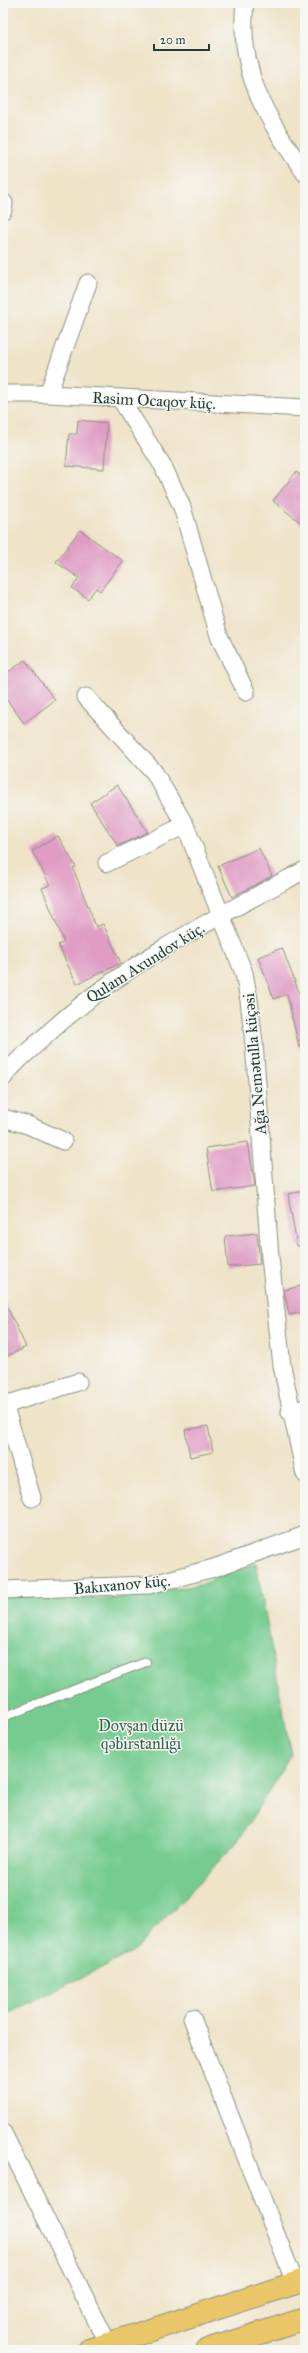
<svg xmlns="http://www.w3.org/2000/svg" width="308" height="2353" font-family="'IM FELL Great Primer',serif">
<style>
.green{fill:#76cc90;stroke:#4a8462}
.building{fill:#e09cc5}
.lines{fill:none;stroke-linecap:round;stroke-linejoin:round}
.service-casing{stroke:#87907e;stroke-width:10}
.minor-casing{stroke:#87907e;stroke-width:19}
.trunk-casing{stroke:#87907e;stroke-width:24}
.service{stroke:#fff;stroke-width:8}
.minor{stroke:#fff;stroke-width:17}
.trunk{stroke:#ebc669;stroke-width:22}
.labels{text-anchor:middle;stroke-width:3;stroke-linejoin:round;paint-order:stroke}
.street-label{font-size:16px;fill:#1f3d34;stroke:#f6f6f2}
.park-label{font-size:16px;fill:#35614b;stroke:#f6f6f2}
</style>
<rect width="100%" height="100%" fill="#f6f6f2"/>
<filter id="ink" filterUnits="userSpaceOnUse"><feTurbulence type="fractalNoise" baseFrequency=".025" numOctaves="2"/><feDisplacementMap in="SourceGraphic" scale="8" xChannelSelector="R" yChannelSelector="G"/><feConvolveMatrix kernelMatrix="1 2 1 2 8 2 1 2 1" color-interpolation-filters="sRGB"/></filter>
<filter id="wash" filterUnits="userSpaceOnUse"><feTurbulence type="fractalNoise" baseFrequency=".012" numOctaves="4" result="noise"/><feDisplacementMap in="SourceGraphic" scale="16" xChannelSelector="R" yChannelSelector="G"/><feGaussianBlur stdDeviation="0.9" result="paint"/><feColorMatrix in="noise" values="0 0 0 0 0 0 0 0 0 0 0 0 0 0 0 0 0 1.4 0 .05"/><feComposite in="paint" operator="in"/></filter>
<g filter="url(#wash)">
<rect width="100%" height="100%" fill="#efe3c8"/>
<!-- green -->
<path class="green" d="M256,1563L291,1755L237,1842L133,1952L3,2016V1596L110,1599L200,1585Z"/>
<g id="blocks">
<!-- building -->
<path class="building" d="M78,420L107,423L104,469L66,466L69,434H77Z
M296,472L305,479V526L273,501Z
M80,530L123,561L100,591L96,588L88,599L72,588L79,578L56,562Z
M25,660L55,700L24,723L3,695V676Z
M117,785L148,832L118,846L90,803Z
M58,836L76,867L73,868L96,927L103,924L121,963L77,984L58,945L64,942L42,888L50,885L32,851Z
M259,848L272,876L232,897L218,866Z
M282,948L305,1008V1046L299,1047L287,994L274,999L258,957Z
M248,1142L255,1186L213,1192L206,1148Z
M305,1191V1246H297L288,1194Z
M257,1233L260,1264L228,1267L225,1236Z
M305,1285V1312L289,1315L284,1290Z
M3,1298L26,1347L3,1358Z
M208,1426L213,1452L190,1457L185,1430Z"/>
</g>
</g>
<g filter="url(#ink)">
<use href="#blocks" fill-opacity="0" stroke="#87907e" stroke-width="1"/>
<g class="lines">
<!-- service casing -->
<g class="service-casing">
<path id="service" d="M3,1717L146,1662"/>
</g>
<!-- minor casing -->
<g class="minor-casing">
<path id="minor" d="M245,3C237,72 267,119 305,173
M3,210L4,203
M3,394H48L305,408
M48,394L88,283
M121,400L163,466L182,507L219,636L246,692
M86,697L154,772L185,825L244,973L249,1000L254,1043L270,1257L282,1366L305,1474
M107,863L185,825
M3,1078C13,1063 29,1051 42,1039C118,967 213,919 305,870
M3,1118L28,1125L63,1141
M3,1400L32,1498
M5,1405L78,1382
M290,1412L305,1408
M3,1590L149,1585L214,1568L305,1535
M192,2018L295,2283
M3,2133L108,2344"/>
</g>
<!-- trunk casing -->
<g class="trunk-casing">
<path id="trunk" d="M89,2350L305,2280
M207,2350L305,2319"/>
</g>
<!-- service -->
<use href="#service" class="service"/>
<!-- minor -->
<use href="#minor" class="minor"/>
<!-- trunk -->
<use href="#trunk" class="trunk"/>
</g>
</g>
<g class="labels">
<!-- street labels -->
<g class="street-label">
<text transform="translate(154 400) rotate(3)" y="6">Rasim Ocaqov küç.</text>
<text transform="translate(145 962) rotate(-32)" y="6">Qulam Axundov küç.</text>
<text transform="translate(254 1064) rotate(-95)" y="6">Ağa Nemətulla küçəsi</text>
<text transform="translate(122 1584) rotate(-5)" y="6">Bakıxanov küç.</text>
</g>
<!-- park labels -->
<g class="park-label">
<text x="141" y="1731">Dovşan düzü<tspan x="141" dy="18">qəbirstanlığı</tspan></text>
</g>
</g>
<!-- margin -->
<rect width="308" height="2353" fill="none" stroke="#f6f6f2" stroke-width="16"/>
<!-- scale -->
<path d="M154 44v6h55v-6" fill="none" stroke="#1f3d34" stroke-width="2"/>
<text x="160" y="44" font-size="12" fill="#1f3d34" stroke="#f6f6f2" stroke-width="3" paint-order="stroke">20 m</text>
</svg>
